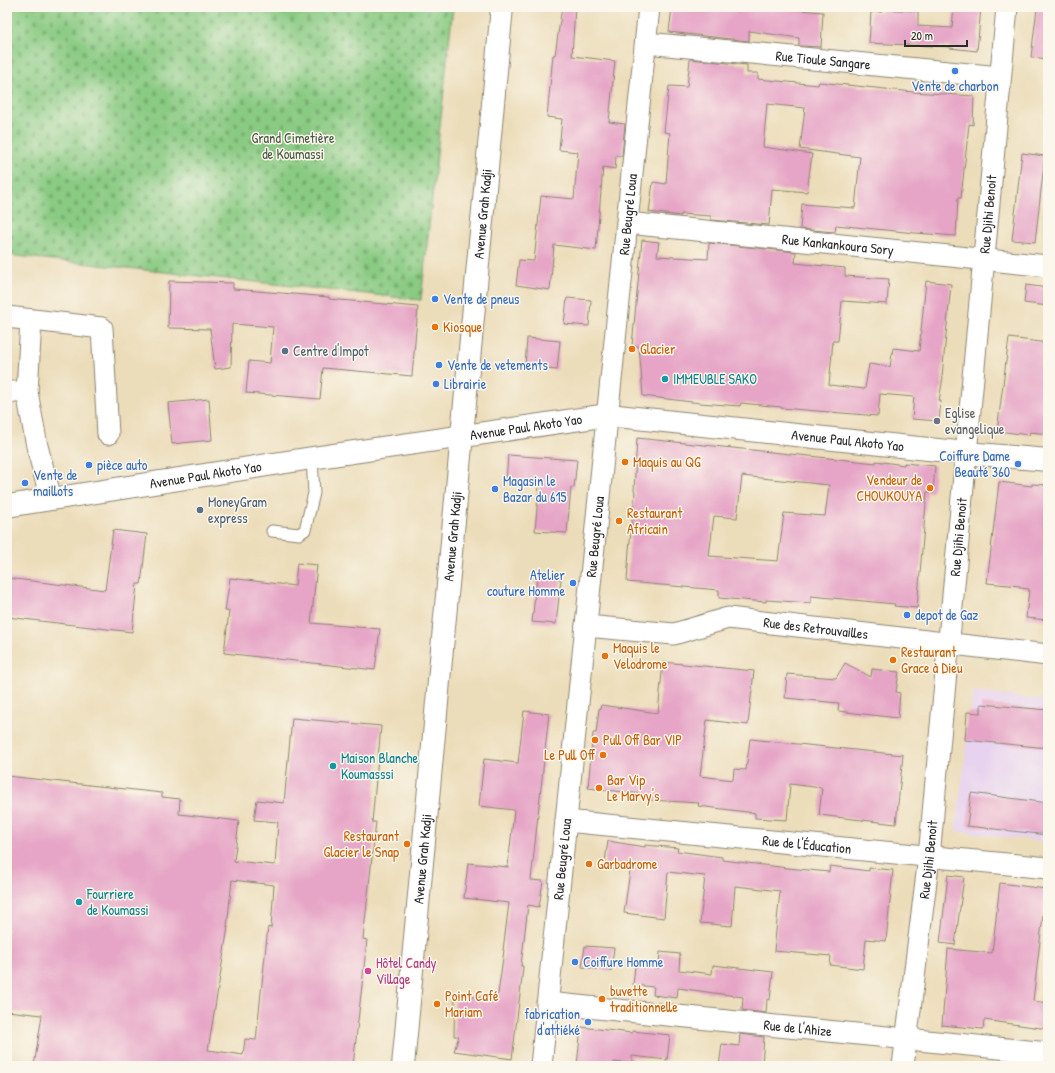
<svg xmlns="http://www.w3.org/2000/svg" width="1055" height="1073" font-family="'Patrick Hand',sans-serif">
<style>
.built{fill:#e7d2ef}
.cemetery{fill:url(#cemetery-stones);stroke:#5a7b57}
.building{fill:#e6a4c6;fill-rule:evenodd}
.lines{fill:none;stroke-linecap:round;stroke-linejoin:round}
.lane-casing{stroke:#8c8472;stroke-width:13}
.street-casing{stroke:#8c8472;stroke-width:23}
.secondary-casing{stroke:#8c8472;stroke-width:24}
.lane{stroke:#fff;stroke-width:11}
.street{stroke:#fff;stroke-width:21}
.secondary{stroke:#fff;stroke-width:22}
.shop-dot{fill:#3f7fe0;stroke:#fbf7ec;stroke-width:1.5}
.food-dot{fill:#e8710a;stroke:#fbf7ec;stroke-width:1.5}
.service-dot{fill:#5c6f8a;stroke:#fbf7ec;stroke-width:1.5}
.culture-dot{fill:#0f9aa8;stroke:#fbf7ec;stroke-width:1.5}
.worship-dot{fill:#6b7280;stroke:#fbf7ec;stroke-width:1.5}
.hotel-dot{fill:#d1479c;stroke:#fbf7ec;stroke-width:1.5}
.labels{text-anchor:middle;stroke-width:3;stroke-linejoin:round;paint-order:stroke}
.street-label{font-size:14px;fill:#2b2b2b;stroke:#fbf7ec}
.shop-label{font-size:14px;fill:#366cbe;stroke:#fbf7ec;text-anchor:start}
.park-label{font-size:14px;fill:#485b45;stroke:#fbf7ec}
.food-label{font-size:14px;fill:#c56008;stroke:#fbf7ec;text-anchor:start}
.service-label{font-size:14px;fill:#4e5e75;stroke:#fbf7ec;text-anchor:start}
.culture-label{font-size:14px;fill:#0d838f;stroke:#fbf7ec;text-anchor:start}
.worship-label{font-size:14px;fill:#5b616d;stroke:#fbf7ec;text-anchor:start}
.hotel-label{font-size:14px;fill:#b23c85;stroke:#fbf7ec;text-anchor:start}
</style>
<defs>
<pattern id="cemetery-stones" width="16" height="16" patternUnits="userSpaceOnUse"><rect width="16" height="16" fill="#8acb83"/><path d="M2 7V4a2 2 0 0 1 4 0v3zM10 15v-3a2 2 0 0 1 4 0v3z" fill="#77ae71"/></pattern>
</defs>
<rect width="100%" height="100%" fill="#fbf7ec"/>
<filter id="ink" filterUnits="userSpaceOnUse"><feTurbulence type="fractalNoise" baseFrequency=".025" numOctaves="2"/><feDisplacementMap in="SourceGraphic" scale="8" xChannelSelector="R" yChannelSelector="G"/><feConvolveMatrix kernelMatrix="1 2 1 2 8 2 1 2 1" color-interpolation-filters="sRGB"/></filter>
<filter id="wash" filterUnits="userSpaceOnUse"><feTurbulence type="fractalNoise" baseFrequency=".012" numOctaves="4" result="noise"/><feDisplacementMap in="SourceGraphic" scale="16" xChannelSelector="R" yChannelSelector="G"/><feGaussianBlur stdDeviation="0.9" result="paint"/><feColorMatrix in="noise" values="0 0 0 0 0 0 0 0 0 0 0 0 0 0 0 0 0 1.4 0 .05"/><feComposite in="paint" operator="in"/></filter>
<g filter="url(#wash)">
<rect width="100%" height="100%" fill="#ecddba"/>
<!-- built -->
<path class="built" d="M973,691L1048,701V842L956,831Z"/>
<!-- cemetery -->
<path class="cemetery" d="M8,7H453L421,300L7,255V18Z"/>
<g id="blocks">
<!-- building -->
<path class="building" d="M562,7H575L572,56L615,61L609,122L625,124L622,156H616L615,169L603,167L596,250L554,245L550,290L516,285L519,260L534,261L541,196L574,199L578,152L559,150L562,119L547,117L553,55H555Z
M672,7H706L739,11L740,7H765L823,12L821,47L799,46V38L749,31V41L669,32Z
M954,7H981L977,51L950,48V47L869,43L871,12H882V9L918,11V26L952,28Z
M1037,8L1048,9V59L1031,57Z
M690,59L747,65V73H758V79L818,85L819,82L913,92L974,96L973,125L969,124L961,198H958L956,236L915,233L836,225L835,232L800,229L802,204L855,208L860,157L800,149L805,108L767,104L763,147L812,154L807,192L772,189L769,225L711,220V216L681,214V216L649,212L653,182L666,184L670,133L664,132L669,86L687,87Z
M1022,153L1045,156L1035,242L1012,240Z
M642,240L659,242L657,256L708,259L709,243L796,252L795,263L845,268V276L889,279L887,304L842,301L838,341H833L829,385L865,389L869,364L890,367L893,348L919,351L926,281L951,284L942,376L943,377L939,401H941L939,421L912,419L914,397L880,394L878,416L781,408V407L741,403L740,406L700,403L643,396L639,346H632Z
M169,281L233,283V289L329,297V299L418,307L412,376L323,368L320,399L246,393L249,361L270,363L273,327L232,324L231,367L215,369L210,329L168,328Z
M1026,285L1048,288V306L1024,303Z
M567,298L591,300L589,326L564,324Z
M527,338L560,341L557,370L525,367Z
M1009,338L1048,343V434L1030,432L1029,435L997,431Z
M209,399L212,440L172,444L168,403Z
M637,438L876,463V461L904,465V463L935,466L933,492H927L917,608L894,606L895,604L811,596V603L766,600V602L719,598V590L627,582L629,550L635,492L634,491ZM742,476L829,485L825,516L784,513L778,561L709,556L714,516L737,518Z
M508,455L577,460L574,488L571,487L567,533L535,531L539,485L506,482Z
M999,482L1032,486V484L1048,485V620L1026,618L1029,589L1020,588V586L987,583Z
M113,530L147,534L141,584H137L132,632L7,617V578L105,590Z
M297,563L317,565L311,623L380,629L375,670L224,653L229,611H225L230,578L295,586Z
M537,577L561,579L556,624L532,622Z
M663,662L754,671L748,725L707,720L700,776L733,780L734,769L746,770L750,739L903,755L896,824L819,815L822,788L790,784L787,820L755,818V813L698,806L699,803L650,800L651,795L588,788L593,733H596L599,709H600L601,705L658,713Z
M845,663L871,677L872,669L899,672L896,692L900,693L898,718L838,711L839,703L785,698L787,674L836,678Z
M981,704L1048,710V748L965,740L967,712L981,713Z
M524,711L549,714L531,880L543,881L539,907L528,905L521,966H523L522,978L512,1059L454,1051L459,1036H454L455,996L495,998V994H498L504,950H503L509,903L464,898L468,863L508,867L514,810L479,806L484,759L518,763Z
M292,718L381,726L372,822H376L363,939L367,940L353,1066H34L42,1015L7,1011V776L162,793V797L180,799L179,814L239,821L234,861L275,865L278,822L254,820L257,800L284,803ZM232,880L274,885L271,928L268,927L256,1040L245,1039L243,1055L208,1050L228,927H227Z
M971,793L1048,803V835L967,826Z
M608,841L645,847V845L678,848L677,851L722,857V860L788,868L829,872L830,866L869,871V868L893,870L886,941L866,939L863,969L830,965L831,956L774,951L780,891L735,886L732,926L700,923L705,876L668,872L664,918L624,913L630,871L604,868Z
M948,875L964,877L955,945L940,943Z
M1000,883L1046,889L1033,1001L1048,1003V1029L984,1020L983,1029L942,1025L948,949L992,953Z
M585,946L614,948L611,971L582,967Z
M660,952L680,954L679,970L712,974L713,965L773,972L770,1000L767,999L766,1013L742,1010L743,997L678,988L677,998L653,995L654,987L633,985L635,966L659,968Z
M581,1027L632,1033V1031L670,1035L667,1060L632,1056V1064L614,1062V1066H577Z
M740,1034L764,1037L762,1066H719L722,1044L739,1046Z"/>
</g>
</g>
<g filter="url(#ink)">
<use href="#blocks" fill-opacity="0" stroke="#8c8472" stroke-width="1"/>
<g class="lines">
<!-- lane casing -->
<g class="lane-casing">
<path id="lane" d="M272,531L299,534L305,530L314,493L312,458"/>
</g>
<!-- street casing -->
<g class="street-casing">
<g id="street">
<path id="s1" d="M646,43L1000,77"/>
<path id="s2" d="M627,223L1048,266"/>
<path d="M7,317L102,328L108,434"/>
<path d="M31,320L27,392L37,446L51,499"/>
<path d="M7,392H27"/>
<path id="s3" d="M586,626L674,634L728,618L1048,655"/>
<path id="s4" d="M566,821L1048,868"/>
<path id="s5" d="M547,1003L1048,1053"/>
<path id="s6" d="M541,1066L649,7"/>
<path id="s7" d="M903,1066L929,857L1007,7"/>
</g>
</g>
<!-- secondary casing -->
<g class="secondary-casing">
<g id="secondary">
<path id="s8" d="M7,506L312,458L608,415L966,453L1048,460"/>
<path id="s9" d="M403,1066L502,7"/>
</g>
</g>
<!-- lane -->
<use href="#lane" class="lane"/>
<!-- street -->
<use href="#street" class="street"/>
<!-- secondary -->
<use href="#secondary" class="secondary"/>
</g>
</g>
<!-- markers -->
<g class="shop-dot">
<circle cx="955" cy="71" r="4"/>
<circle cx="435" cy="299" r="4"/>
<circle cx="439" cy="365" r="4"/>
<circle cx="436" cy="384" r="4"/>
<circle cx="1018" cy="464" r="4"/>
<circle cx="89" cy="465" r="4"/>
<circle cx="25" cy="483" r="4"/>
<circle cx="495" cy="489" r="4"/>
<circle cx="573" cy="583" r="4"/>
<circle cx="907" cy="615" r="4"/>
<circle cx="575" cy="962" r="4"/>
<circle cx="588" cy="1022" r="4"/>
</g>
<g class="food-dot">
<circle cx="435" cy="327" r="4"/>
<circle cx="632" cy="349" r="4"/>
<circle cx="625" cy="462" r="4"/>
<circle cx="930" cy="488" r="4"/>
<circle cx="619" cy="521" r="4"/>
<circle cx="605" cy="656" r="4"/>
<circle cx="893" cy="660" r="4"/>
<circle cx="595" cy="740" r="4"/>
<circle cx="603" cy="755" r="4"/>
<circle cx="599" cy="788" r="4"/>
<circle cx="407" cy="844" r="4"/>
<circle cx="589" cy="864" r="4"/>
<circle cx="602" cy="999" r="4"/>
<circle cx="437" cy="1004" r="4"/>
</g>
<g class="service-dot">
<circle cx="285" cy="351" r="4"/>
<circle cx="200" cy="510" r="4"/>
</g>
<g class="culture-dot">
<circle cx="665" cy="379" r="4"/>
<circle cx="333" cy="766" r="4"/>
<circle cx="79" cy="902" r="4"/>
</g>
<circle class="worship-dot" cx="937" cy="421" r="4"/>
<circle class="hotel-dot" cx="368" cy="971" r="4"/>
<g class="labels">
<!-- street labels -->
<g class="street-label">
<text dy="5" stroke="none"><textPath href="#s1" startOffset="178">Rue Tioule Sangare</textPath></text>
<text dy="5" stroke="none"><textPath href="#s9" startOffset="856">Avenue Grah Kadji</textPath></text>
<text dy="5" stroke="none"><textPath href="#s6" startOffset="856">Rue Beugré Loua</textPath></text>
<text dy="5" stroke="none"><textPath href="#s7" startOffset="856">Rue Djihi Benoit</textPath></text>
<text dy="5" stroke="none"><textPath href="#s2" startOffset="212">Rue Kankankoura Sory</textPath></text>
<text dy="5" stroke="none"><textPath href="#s8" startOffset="525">Avenue Paul Akoto Yao</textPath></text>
<text dy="5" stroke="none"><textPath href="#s8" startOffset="849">Avenue Paul Akoto Yao</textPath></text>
<text dy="5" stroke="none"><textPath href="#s8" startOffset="201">Avenue Paul Akoto Yao</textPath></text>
<text dy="5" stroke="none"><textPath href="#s6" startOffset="532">Rue Beugré Loua</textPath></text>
<text dy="5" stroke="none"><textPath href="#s9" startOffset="532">Avenue Grah Kadji</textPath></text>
<text dy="5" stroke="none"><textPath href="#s7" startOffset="532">Rue Djihi Benoit</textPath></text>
<text dy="5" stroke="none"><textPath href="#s3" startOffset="233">Rue des Retrouvailles</textPath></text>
<text dy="5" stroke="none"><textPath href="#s4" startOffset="242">Rue de l'Éducation</textPath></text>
<text dy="5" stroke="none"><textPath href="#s9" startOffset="208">Avenue Grah Kadji</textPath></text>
<text dy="5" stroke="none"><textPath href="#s6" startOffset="208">Rue Beugré Loua</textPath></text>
<text dy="5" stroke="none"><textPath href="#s7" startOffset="208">Rue Djihi Benoit</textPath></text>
<text dy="5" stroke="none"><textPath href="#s5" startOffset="252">Rue de l'Ahize</textPath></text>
</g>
<!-- shop labels -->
<g class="shop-label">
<text x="955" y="91" text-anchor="middle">Vente de charbon</text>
<text x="443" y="304">Vente de pneus</text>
<text x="447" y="370">Vente de vetements</text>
<text x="444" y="389">Librairie</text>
<text x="1010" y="461" text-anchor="end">Coiffure Dame<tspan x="1010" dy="16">Beauté 360</tspan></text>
<text x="97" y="470">pièce auto</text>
<text x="33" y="480">Vente de<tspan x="33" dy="16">maillots</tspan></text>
<text x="503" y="486">Magasin le<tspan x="503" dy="16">Bazar du 615</tspan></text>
<text x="565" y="580" text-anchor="end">Atelier<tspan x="565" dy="16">couture Homme</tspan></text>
<text x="915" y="620">depot de Gaz</text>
<text x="583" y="967">Coiffure Homme</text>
<text x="580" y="1019" text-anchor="end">fabrication<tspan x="580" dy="16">d'attiéké</tspan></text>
</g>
<!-- park labels -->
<g class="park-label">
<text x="293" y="143">Grand Cimetière<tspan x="293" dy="16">de Koumassi</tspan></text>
</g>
<!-- food labels -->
<g class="food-label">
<text x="443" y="332">Kiosque</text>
<text x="640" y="354">Glacier</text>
<text x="633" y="467">Maquis au QG</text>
<text x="922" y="485" text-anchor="end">Vendeur de<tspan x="922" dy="16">CHOUKOUYA</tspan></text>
<text x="627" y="518">Restaurant<tspan x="627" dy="16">Africain</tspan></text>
<text x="613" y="653">Maquis le<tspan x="613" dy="16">Velodrome</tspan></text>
<text x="901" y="657">Restaurant<tspan x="901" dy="16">Grace à Dieu</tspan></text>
<text x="603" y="745">Pull Off Bar VIP</text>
<text x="595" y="760" text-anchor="end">Le Pull Off</text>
<text x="607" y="785">Bar Vip<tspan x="607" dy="16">Le Marvy's</tspan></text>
<text x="399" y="841" text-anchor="end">Restaurant<tspan x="399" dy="16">Glacier le Snap</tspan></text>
<text x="597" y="869">Garbadrome</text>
<text x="610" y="996">buvette<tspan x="610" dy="16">traditionnelle</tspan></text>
<text x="445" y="1001">Point Café<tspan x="445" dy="16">Mariam</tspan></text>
</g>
<!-- service labels -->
<g class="service-label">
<text x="293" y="356">Centre d'Impot</text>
<text x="208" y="507">MoneyGram<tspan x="208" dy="16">express</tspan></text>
</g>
<!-- culture labels -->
<g class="culture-label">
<text x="673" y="384">IMMEUBLE SAKO</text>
<text x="341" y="763">Maison Blanche<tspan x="341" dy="16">Koumasssi</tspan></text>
<text x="87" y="899">Fourriere<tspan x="87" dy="16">de Koumassi</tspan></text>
</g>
<!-- worship labels -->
<g class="worship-label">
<text x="945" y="418">Eglise<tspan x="945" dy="16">evangelique</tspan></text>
</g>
<!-- hotel labels -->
<g class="hotel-label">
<text x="376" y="968">Hôtel Candy<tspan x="376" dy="16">Village</tspan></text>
</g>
</g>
<!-- margin -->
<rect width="1055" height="1073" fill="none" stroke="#fbf7ec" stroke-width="24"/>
<!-- scale -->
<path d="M905 40v6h62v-6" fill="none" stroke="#2b2b2b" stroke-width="2"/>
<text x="911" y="40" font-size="12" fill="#2b2b2b" stroke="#fbf7ec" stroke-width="3" paint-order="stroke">20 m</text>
</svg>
